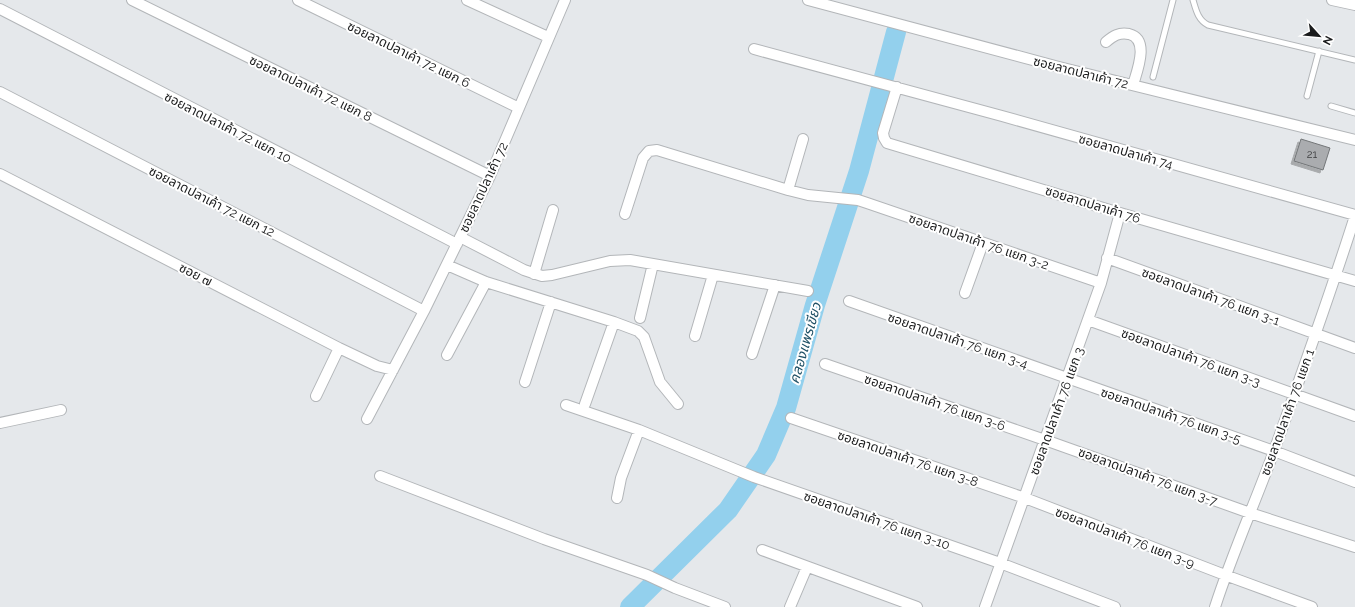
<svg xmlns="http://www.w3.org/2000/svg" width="1355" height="607" font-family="Raleway,'Noto Sans Thai',sans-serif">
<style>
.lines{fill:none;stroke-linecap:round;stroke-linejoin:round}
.river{stroke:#93d0ed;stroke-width:20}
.building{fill:#aaacaf;stroke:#737678;filter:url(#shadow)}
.service-casing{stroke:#b3b6b9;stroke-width:7}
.minor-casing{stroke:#b3b6b9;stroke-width:12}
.service{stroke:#fff;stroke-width:5}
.minor{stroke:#fff;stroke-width:10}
.labels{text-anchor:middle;stroke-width:4;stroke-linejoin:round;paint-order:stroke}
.number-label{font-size:11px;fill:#3e3f41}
.street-label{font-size:13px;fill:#1a1b1c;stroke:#fff}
.water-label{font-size:14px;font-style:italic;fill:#205166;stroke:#fff}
</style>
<defs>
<filter id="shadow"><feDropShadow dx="-3" dy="3" stdDeviation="0" flood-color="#0004"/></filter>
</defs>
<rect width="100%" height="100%" fill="#e5e8eb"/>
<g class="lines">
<!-- river -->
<path class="river" d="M630,607L728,510L766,455L786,408L815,305L859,171L896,32"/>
</g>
<!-- building -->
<path class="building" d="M1301,139L1330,148L1323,170L1294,161Z"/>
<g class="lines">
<!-- service casing -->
<g class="service-casing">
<path id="service" d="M1193,0C1196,10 1198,20 1208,25L1355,60
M1153,77L1173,0
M1307,96L1319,51
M1331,106L1355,113"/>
</g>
<!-- minor casing -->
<g class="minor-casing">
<path id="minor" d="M132,0L490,176
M298,0L519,108
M467,0L548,37
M808,0L1059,67L1355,140
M1332,0L1355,5
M0,9L457,244
M1106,42C1113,36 1119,32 1129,34C1150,39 1137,71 1133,85
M754,49L1002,116L1355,215
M897,87L883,133L884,138L887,143L1120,213L1355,281
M0,92L424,311
M0,174L339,348L377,366L393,370
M788,190L803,139
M625,214L643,158L649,151L657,150L788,190L808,195L858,200L867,203L1101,283
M460,237L524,270L542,276L552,275L610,261L630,260L808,291
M1107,258L1355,348
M447,265L486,282L614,322L638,331L644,337L660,382L678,404
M534,274L553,210
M965,293L983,243
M849,301L1274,451L1355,482
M640,318L653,264
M1088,320L1355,416
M695,336L713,275
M752,354L775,285
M447,355L486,282
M825,364L1045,440L1250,513L1355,547
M525,382L551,302
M316,396L339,348
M585,404L614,322
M566,405L639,430L754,477L1000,563L1115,607
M791,418L1025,498L1225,575L1312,607
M367,419L424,311L490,176L565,0
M0,423L61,410
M380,476L544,539L647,575L675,588L725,607
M617,498L621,478L639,430
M762,550L917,607
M790,607L807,567
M985,607L1101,283L1120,213
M1215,607C1232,554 1255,503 1274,451C1302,373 1330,295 1355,216"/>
</g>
<!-- service -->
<use href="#service" class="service"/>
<!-- minor -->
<use href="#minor" class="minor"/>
</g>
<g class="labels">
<!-- number labels -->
<g class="number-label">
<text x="1312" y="158">21</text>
</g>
<!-- street labels -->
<g class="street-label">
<text transform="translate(409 54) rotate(26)" y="5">ซอยลาดปลาเค้า 72 แยก 6</text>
<text transform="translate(1081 72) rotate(14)" y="5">ซอยลาดปลาเค้า 72</text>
<text transform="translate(311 88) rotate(26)" y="5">ซอยลาดปลาเค้า 72 แยก 8</text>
<text transform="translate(228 127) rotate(27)" y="5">ซอยลาดปลาเค้า 72 แยก 10</text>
<text transform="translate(1126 151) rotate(16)" y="5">ซอยลาดปลาเค้า 74</text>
<text transform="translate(483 187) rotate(-65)" y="5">ซอยลาดปลาเค้า 72</text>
<text transform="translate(212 201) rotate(27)" y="5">ซอยลาดปลาเค้า 72 แยก 12</text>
<text transform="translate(1093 204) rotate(17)" y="5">ซอยลาดปลาเค้า 76</text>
<text transform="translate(979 241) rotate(19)" y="5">ซอยลาดปลาเค้า 76 แยก 3-2</text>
<text transform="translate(196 274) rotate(27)" y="5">ซอย ๗</text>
<text transform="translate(1211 296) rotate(20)" y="5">ซอยลาดปลาเค้า 76 แยก 3-1</text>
<text transform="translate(958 340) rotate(19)" y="5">ซอยลาดปลาเค้า 76 แยก 3-4</text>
<text transform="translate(1191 357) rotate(20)" y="5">ซอยลาดปลาเค้า 76 แยก 3-3</text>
<text transform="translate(935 402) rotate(19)" y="5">ซอยลาดปลาเค้า 76 แยก 3-6</text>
<text transform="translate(1056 411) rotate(-70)" y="5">ซอยลาดปลาเค้า 76 แยก 3</text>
<text transform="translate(1287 412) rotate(-70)" y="5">ซอยลาดปลาเค้า 76 แยก 1</text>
<text transform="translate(1171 415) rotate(19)" y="5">ซอยลาดปลาเค้า 76 แยก 3-5</text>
<text transform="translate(908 458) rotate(19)" y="5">ซอยลาดปลาเค้า 76 แยก 3-8</text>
<text transform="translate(1148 476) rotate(20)" y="5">ซอยลาดปลาเค้า 76 แยก 3-7</text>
<text transform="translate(877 520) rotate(19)" y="5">ซอยลาดปลาเค้า 76 แยก 3-10</text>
<text transform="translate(1125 537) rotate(21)" y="5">ซอยลาดปลาเค้า 76 แยก 3-9</text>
</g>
<!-- water labels -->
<g class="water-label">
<text transform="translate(805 343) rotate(-74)" y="5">คลองแพรเขียว</text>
</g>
</g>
<!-- north arrow -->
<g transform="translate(1319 36) rotate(117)" stroke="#ffffff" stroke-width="3" paint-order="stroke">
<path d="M0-3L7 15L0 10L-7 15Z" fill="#1a1b1c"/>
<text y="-6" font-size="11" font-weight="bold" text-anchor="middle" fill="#1a1b1c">N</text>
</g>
</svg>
